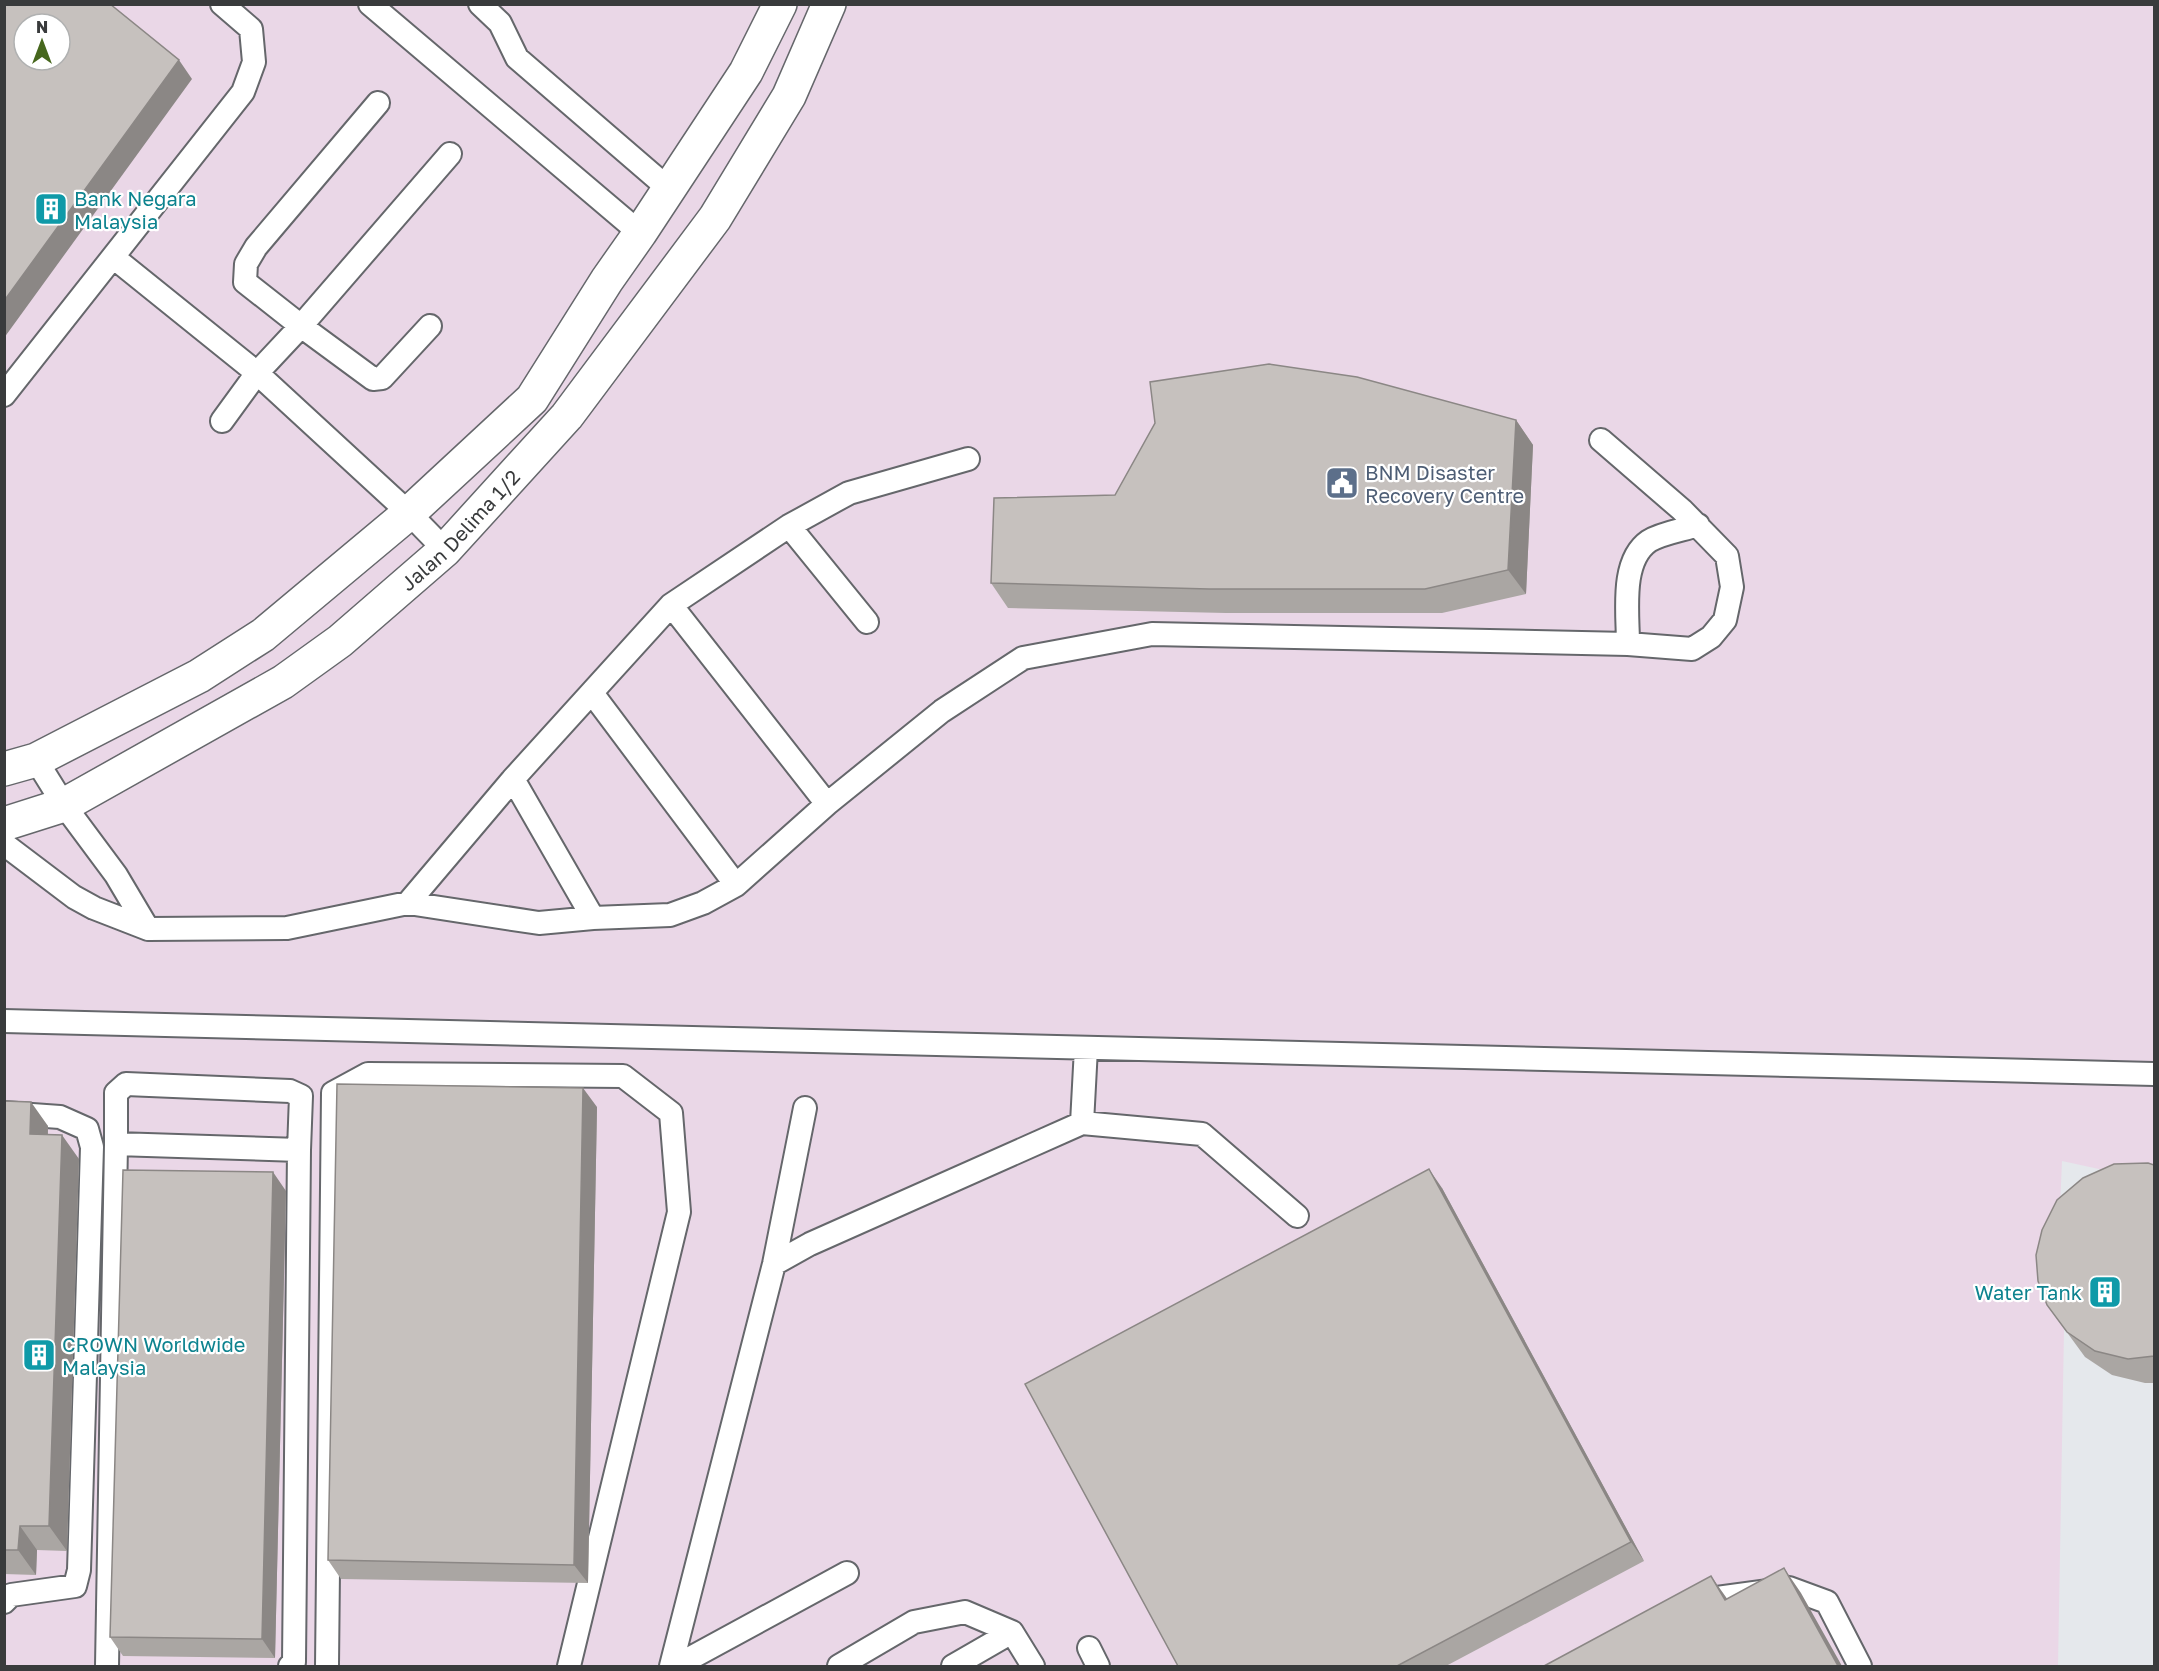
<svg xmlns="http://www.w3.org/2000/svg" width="2159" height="1671" viewBox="0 0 2159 1671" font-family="'Golos Text',sans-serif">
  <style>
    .industrial { fill: #ead7e7; fill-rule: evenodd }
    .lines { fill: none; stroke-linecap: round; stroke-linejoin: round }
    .service-casing { stroke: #65676b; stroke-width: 26 }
    .minor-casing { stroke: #65676b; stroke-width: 36 }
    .service { stroke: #fff; stroke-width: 22 }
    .minor { stroke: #fff; stroke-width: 33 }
    .wall { fill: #aaa6a3 }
    .shaded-wall { fill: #8b8785 }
    .building { fill: #c6c1be; stroke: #8b8785; stroke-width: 1.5; fill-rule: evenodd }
    .labels { text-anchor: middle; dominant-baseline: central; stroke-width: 4.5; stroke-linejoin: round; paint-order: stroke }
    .culture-label { font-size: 20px; fill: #0d838f; stroke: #fff; text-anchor: start }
    .service-label { font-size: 20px; fill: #4e5e75; stroke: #fff; text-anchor: start }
    .street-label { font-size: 20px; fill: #393b3c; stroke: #fff }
  </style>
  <rect width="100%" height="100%" fill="#e5e8ec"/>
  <path class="industrial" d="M 5,5 L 2154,5 L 2154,1181 L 2062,1161 L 2056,1305 L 2064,1330 L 2058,1666 L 5,1666 ZM 24,24 L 60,24 L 60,60 L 24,60 Z"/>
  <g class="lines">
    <defs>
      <path id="service" d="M 370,4 L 640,233
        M 480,4 L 500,23 L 517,58 L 669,189
        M 378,103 L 256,247 L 246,264 L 245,282 L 301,326 L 373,379 L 382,378 L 430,326
        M 113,257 L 257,373 L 301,326 L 450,154
        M 4,395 L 243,92 L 254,62 L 251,29 L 222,4
        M 222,421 L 257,373 L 409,513 L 445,550
        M 789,526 L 867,622
        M 671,605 L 827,804
        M 1628,644 C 1628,613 1620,561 1649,541 C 1662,533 1683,530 1698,525
        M 592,693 L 736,885
        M 36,760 L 64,805 L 116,875 L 148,929
        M 513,779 L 593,918
        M 4,844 L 74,897 L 94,908 L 148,929 L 287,928 L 408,903 L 539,923 L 593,918 L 670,915 L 703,903 L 736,885 L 827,804 L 942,711 L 1023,658 L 1152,634 L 1628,644 L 1692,649 L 1711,637 L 1725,620 L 1732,587 L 1727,556 L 1682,510 L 1601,440
        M 408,903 L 513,779 L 671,605 L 789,526 L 849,493 L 968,459
        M 4,1021 L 2154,1074
        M 4,1113 L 60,1117 L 87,1129 L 92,1147 L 79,1570 L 75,1586 L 11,1595 L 4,1602
        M 1082,1123 L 1086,1048
        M 116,1144 L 116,1093 L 126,1084 L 290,1091 L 301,1096 L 299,1150
        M 774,1264 L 810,1244 L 1082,1123 L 1202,1134 L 1297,1216
        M 1697,1609 L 1717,1598 L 1789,1588 L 1827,1602 L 1860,1666
        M 1089,1648 L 1098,1666
        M 107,1666 L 116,1144 L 299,1150 L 294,1662 L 290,1666
        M 327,1666 L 333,1093 L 368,1074 L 623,1076 L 671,1113 L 679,1212 L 569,1666
        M 671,1666 L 774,1264 L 805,1108
        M 676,1666 L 847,1573
        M 839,1666 L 914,1622 L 965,1612 L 1012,1632 L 1033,1666
        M 953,1666 L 1012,1632"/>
      <g id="minor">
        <path d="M 4,769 L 36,760 L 199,676 L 263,635 L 409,513 L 532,399 L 607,280 L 640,233 L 746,72 L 780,4"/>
        <path id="s1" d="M 4,824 L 64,805 L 283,682 L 340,641 L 445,550 L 567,416 L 715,218 L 789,96 L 829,4"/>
      </g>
    </defs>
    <use href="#service" class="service-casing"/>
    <use href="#minor" class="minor-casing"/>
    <use href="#service" class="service"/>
    <use href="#minor" class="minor"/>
  </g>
  <path class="wall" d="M 1516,420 L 1533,445 L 1526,594 L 1442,613 L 1226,613 L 1008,608 L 991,583 L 1115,495 Z
    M 4,1101 L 48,1126 L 48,1135 L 79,1159 L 67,1551 L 37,1550 L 36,1575 L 4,1574 Z
    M 597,1107 L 588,1583 L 341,1579 L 328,1560 Z
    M 2154,1165 L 2154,1383 L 2145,1383 L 2112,1375 L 2085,1357 L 2047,1305 Z
    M 1442,1188 L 1644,1561 L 1446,1666 L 1178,1666 Z
    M 286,1191 L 275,1658 L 123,1656 L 110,1637 Z"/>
  <path class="shaded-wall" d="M 179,60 L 192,79 L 4,338 L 4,301 Z
    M 1516,420 L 1533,445 L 1526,594 L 1508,570 Z
    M 583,1088 L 597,1107 L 588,1583 L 574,1565 Z
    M 31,1102 L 48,1126 L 47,1159 L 30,1134 Z
    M 62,1135 L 79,1159 L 67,1551 L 49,1526 Z
    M 1429,1169 L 1442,1188 L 1644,1561 L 1631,1542 Z
    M 273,1172 L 286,1191 L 275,1658 L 262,1639 Z
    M 20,1526 L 37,1550 L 36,1575 L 18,1550 Z
    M 1784,1568 L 1801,1593 L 1842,1666 L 1838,1666 Z
    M 1711,1576 L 1728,1600 L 1725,1600 Z"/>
  <path class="building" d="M 4,4 L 110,4 L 179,60 L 4,301 ZM 24,24 L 60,24 L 60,60 L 24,60 Z
    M 1269,364 L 1357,377 L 1516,420 L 1508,570 L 1425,589 L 1209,589 L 991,583 L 994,498 L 1115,495 L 1155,423 L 1150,382 Z
    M 337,1084 L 583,1088 L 574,1565 L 328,1560 Z
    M 4,1101 L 31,1102 L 30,1134 L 62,1135 L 49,1526 L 20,1526 L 18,1550 L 4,1550 Z
    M 2148,1163 L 2154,1165 L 2154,1356 L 2128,1359 L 2095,1351 L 2067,1332 L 2047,1305 L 2038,1281 L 2036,1255 L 2042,1230 L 2057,1200 L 2083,1178 L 2114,1164 Z
    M 1429,1169 L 1631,1542 L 1397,1666 L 1178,1666 L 1025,1384 Z
    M 123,1170 L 273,1172 L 262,1639 L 110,1637 Z
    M 1784,1568 L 1838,1666 L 1544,1666 L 1711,1576 L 1725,1600 Z"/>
  <defs>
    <symbol id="building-square" viewBox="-11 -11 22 22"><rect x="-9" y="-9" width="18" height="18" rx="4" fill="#0f9aa8" stroke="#fff"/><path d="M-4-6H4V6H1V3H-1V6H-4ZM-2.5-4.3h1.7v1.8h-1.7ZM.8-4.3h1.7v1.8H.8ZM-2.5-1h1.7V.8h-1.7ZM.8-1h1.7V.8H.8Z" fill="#fff"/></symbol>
    <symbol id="civic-square" viewBox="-11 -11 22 22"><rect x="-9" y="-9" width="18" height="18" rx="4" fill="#5c6f8a" stroke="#fff"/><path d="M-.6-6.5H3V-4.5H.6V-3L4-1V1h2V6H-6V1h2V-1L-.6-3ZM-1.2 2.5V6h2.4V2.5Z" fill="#fff"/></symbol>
  </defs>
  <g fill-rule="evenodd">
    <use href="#building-square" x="32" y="190" width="38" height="38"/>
    <use href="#civic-square" x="1323" y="464" width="38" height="38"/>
    <use href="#building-square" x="2086" y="1273" width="38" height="38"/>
    <use href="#building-square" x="20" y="1336" width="38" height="38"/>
  </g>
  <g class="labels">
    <g class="culture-label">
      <text x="74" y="198">Bank Negara<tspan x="74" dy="23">Malaysia</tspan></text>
      <text x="2082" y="1292" text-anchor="end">Water Tank</text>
      <text x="62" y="1344">CROWN Worldwide<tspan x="62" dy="23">Malaysia</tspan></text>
    </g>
    <g class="service-label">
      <text x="1365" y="472">BNM Disaster<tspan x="1365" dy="23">Recovery Centre</tspan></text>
    </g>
    <g class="street-label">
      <text stroke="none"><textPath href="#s1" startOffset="548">Jalan Delima 1/2</textPath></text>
    </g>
  </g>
  <rect width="2159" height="1671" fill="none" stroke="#393b3c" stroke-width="12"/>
  <g transform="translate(42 42)"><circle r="28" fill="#ffffff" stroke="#b0b1b1" stroke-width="1.5"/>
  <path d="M0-4.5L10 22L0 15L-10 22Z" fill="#46671d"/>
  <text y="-9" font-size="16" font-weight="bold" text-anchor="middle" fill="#393b3c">N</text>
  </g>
</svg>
